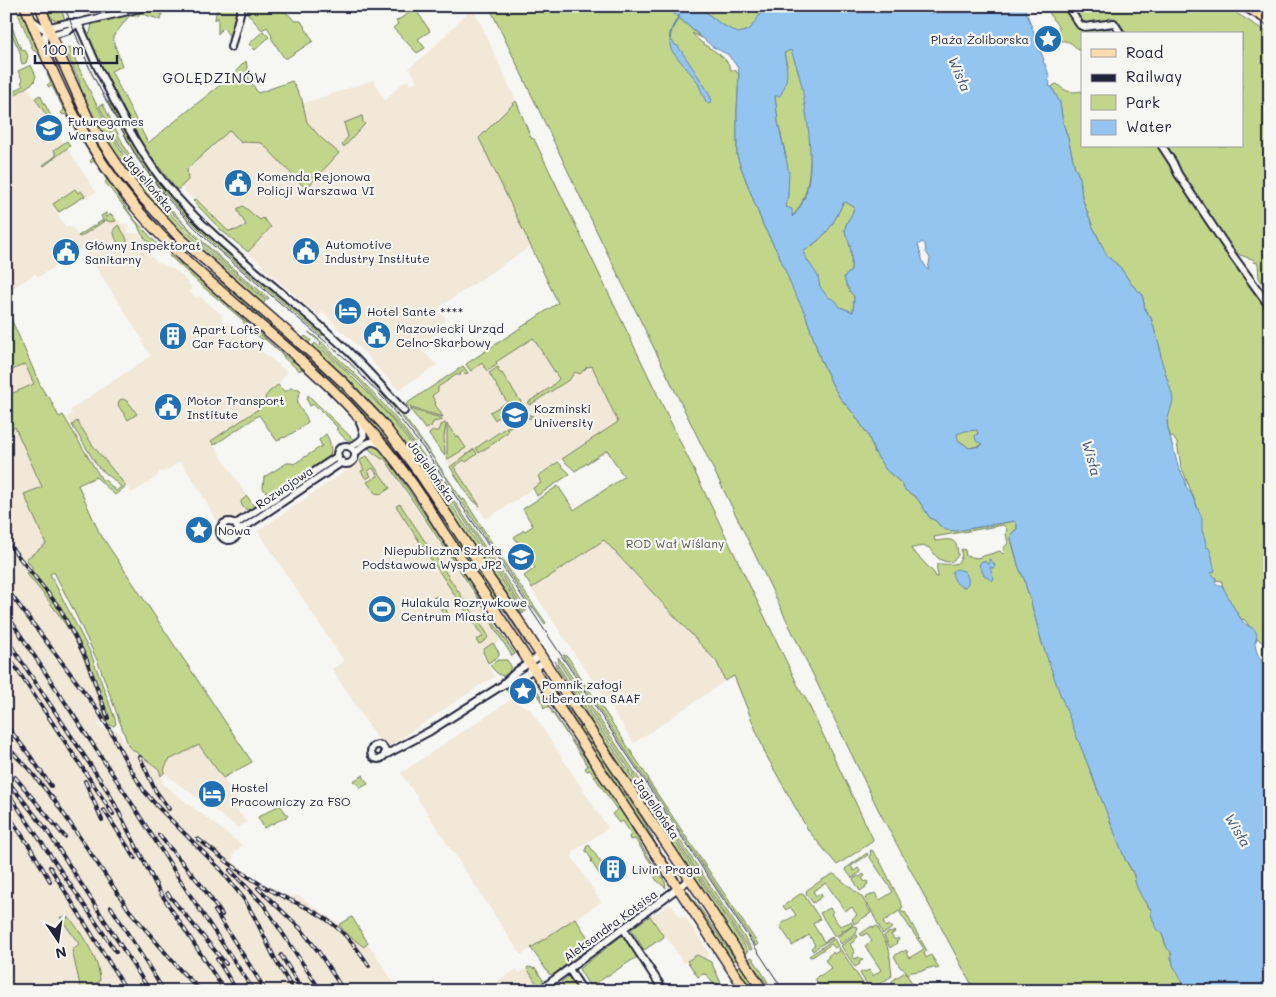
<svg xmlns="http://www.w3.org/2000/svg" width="1276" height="997" viewBox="0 0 1276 997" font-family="Mali,sans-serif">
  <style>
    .built { fill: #f1e8d7 }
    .green { fill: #c2d68b; stroke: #727c63; fill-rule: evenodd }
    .water { fill: #94c5f0; stroke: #6684a8; fill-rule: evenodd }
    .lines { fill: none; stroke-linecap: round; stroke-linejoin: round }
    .stream { stroke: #6684a8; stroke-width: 2 }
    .minor-casing { stroke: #22223b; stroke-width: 10 }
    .major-casing { stroke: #22223b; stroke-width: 12 }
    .minor { stroke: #f6f6f2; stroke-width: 6 }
    .major { stroke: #fcdcac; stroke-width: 9 }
    .tram { stroke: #22223b; stroke-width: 1 }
    .rail-casing { stroke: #22223b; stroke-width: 4 }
    .rail { stroke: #f6f6f2; stroke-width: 2; stroke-dasharray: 5.5; stroke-linecap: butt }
    .labels { text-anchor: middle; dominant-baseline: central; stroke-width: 4.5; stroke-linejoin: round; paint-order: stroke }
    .poi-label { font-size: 12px; fill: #22223b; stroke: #f6f6f2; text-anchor: start }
    .street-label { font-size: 12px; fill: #22223b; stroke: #f6f6f2 }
    .park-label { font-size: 12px; fill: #525853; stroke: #f6f6f2 }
    .water-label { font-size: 14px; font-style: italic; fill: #445371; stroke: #f6f6f2 }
    .neighbourhood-label { font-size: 14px; letter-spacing: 1px; fill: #22223b; stroke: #f6f6f2 }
  </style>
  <rect width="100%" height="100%" fill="#f6f6f2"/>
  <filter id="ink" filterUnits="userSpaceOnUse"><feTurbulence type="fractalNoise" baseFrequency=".02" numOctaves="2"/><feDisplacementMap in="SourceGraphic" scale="10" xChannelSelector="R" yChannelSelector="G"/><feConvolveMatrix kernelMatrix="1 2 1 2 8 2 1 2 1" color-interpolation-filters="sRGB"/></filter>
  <g filter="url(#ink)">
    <path class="built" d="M 84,6 L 125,6 L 85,16 Z
      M 473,7 L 516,101 L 479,138 L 531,246 L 442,305 L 438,311 L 447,319 L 420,349 L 437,365 L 399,390 L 353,341 L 338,328 L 327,315 L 322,312 L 319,316 L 262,267 L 263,265 L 221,230 L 181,187 L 188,180 L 187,169 L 230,130 L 243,142 L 262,143 L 306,188 L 338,153 L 320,137 L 307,122 L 302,104 L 373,80 L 385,101 L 398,87 L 407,80 L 410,85 L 417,81 L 409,68 L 432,49 Z
      M 27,87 L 96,192 L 86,198 L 84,196 L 57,214 L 65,226 L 73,228 L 78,236 L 113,213 L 121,224 L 128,224 L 128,233 L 139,234 L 144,239 L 144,249 L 149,255 L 158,263 L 175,270 L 183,277 L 191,287 L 190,292 L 196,298 L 199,296 L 221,314 L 222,321 L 229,324 L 287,372 L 278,385 L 285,392 L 211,441 L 255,508 L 239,517 L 231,518 L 217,522 L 196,484 L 180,461 L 164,472 L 159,471 L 158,476 L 132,493 L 94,447 L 77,422 L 72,425 L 67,417 L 72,414 L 70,410 L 151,356 L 142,342 L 143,340 L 84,248 L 38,277 L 36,273 L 6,293 L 6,101 Z
      M 562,301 L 618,422 L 537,475 L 542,483 L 486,519 L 450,467 L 444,455 L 406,404 Z
      M 6,320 L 34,384 L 6,396 Z
      M 15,426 L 42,487 L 24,494 L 46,544 L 26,559 L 33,568 L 27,573 L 54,607 L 65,624 L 83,658 L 106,720 L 97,725 L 102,729 L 116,730 L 121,736 L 123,742 L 159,769 L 164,785 L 242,845 L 234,853 L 232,861 L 257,880 L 291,898 L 298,895 L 338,924 L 343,930 L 365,947 L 368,943 L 399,991 L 6,991 L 6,428 L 8,430 Z
      M 377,450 L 503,639 L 482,655 L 495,677 L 485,682 L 388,747 L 379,741 L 332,669 L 344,661 L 259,533 L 256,532 Z
      M 604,539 L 717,662 L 725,681 L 634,743 L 610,706 L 611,705 L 607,699 L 604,698 L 589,675 L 589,674 L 583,666 L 531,588 Z
      M 511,700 L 530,709 L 608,828 L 574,851 L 572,857 L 601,902 L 521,955 L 401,773 Z
      M 199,745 L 239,801 L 234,807 L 247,822 L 238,828 L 164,773 L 165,767 L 169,760 Z
      M 670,905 L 674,908 L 680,917 L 685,917 L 709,953 L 705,959 L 697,955 L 684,963 L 666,936 L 664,937 L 650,916 Z
      M 529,967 L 545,991 L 492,991 L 495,988 L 498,981 L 517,969 L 519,973 Z"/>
    <path class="green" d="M 15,6 L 20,6 L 40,54 L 33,50 Z
      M 46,6 L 60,6 L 65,20 C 51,23 51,17 46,6 Z
      M 217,6 L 238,6 L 230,37 L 223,27 L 218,34 L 218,17 L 215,20 Z
      M 253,6 C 267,6 286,7 294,21 L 301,21 L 313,41 L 287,58 L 284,58 L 272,39 L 271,33 L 267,27 L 262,30 L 246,12 Z
      M 489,6 L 665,6 L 702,38 L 692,33 C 702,48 726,52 731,70 L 735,70 L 739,75 L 737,110 L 737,155 L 739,162 L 763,225 L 779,255 L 805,313 L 820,358 L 833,386 L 840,398 L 855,415 L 868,435 L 875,453 L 886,470 L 901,483 L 905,490 L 917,498 L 930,518 L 936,521 L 941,527 L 956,531 L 1015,521 L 1017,524 L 1017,529 L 1012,533 L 1011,539 L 1019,568 L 1025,581 L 1026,587 L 1029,595 L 1042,643 L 1097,789 L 1109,816 L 1125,859 L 1133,873 L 1135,881 L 1140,893 L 1148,907 L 1151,909 L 1154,921 L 1161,932 L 1167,948 L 1171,952 L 1171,958 L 1188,991 L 975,991 L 878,809 L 730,503 L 600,238 ZM 1003,525 L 1007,529 L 1006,534 L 1008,543 L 1003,549 L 1005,552 L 1003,554 L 1000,551 L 977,558 L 966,556 L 965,550 L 962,549 L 961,550 C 964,568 949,564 938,564 C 935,568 938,572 938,577 L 936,577 L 934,573 L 915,553 L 913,552 L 911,548 C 916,548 922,545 927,547 C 933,549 934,555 938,558 C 946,564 954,563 958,555 C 957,537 951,539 935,541 L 934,537 Z
      M 698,6 L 763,6 L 762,15 L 748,39 L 720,24 Z
      M 1046,6 L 1065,6 L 1078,27 L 1113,26 L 1109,28 L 1111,34 L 1101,34 L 1100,32 L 1097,34 L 1082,34 L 1082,37 L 1081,38 L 1082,41 L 1082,48 L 1081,50 L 1078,50 C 1068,37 1065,44 1054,38 L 1052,33 L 1060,29 L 1052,18 Z
      M 1069,6 L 1225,6 L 1270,34 L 1270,294 L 1259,278 L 1258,263 L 1253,262 L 1255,260 L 1240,255 L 1232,249 L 1182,176 L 1178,163 L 1167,146 L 1242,146 L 1242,34 L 1124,34 L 1113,18 L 1109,18 L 1108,22 L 1083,24 Z
      M 159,8 L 162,15 L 161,20 L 140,13 L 138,17 L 133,16 L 129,16 L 113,37 L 113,40 L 122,66 L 111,71 L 148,143 L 230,77 L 246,61 L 249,79 L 258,93 L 292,81 L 302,100 L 307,122 L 320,137 L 339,153 L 306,189 L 262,143 L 243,142 L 241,143 L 230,130 L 187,169 L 188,180 L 179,189 L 176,189 L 143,146 L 105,73 L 88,35 L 90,33 L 92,24 Z
      M 416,10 L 430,31 L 418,39 L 425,48 L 417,53 L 393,28 L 398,24 L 396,21 L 411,12 Z
      M 6,11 L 11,13 L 12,16 L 9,20 L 21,49 L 25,50 L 28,56 L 26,63 L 22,64 C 20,60 21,57 20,52 C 14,38 6,26 6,11 Z
      M 263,31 L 269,37 L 255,50 L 249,44 Z
      M 70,47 C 80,72 92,96 104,119 C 111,132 117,145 124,156 C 162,213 213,257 265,300 L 265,302 L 263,304 C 249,296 237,283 225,272 C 172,227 126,177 93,115 C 87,105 83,94 79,84 L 80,83 L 65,49 Z
      M 791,49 C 797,59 804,69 808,80 C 811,88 809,101 809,110 C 810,140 816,196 791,217 L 786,207 L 788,194 L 786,156 L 778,122 L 775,96 L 787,65 L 784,53 Z
      M 31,65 L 36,76 L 34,82 L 6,101 L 6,96 L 23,86 L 21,82 L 23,81 L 18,71 Z
      M 48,73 L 66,111 L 93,158 L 134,219 L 157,244 L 157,247 C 148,244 140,234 138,225 L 105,182 L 107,180 L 94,161 L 91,163 L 90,161 L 93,158 L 80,138 L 77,140 L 74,135 L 77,133 L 66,114 L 63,115 L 61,113 L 64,110 L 52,86 L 49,87 L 47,85 L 51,83 L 47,74 Z
      M 1057,84 C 1065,92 1071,93 1082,91 L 1082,146 L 1159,146 L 1169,162 L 1172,171 L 1270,316 L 1270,669 L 1266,667 L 1262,663 L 1263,643 L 1257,638 L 1255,643 L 1249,632 L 1250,628 L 1245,620 L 1241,619 C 1236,611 1221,589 1222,581 L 1215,580 L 1216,578 L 1212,575 L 1205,557 L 1198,529 L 1197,506 L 1181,466 L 1177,443 L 1173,437 L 1171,437 L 1168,429 L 1160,348 L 1151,318 L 1145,309 L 1142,294 L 1132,285 L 1120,267 L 1107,256 L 1093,227 L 1082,198 L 1080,178 L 1075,168 L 1068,138 L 1063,123 L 1060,103 L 1052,87 L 1054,85 Z
      M 40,95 L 51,116 L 48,118 L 35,98 Z
      M 111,100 C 122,121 132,144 146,163 C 193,230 261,281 324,333 L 322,336 L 217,247 L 180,210 L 160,188 L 143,165 L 129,143 L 108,102 Z
      M 516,101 L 531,138 L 534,139 L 802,694 L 804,695 L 873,839 L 872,842 L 837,865 L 808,830 L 766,755 L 734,676 L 725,681 L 717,662 L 604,540 L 532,588 L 524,576 L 535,568 L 514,537 L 524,530 L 525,531 L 533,526 L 523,509 L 558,486 L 574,510 L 624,477 L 607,450 L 575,471 L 562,459 L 618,422 L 592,366 L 587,367 L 580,374 L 575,372 L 570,379 L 530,405 L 527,403 L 551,387 L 559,379 L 558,377 L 533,338 L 496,362 L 497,365 L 487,371 L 482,363 L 471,371 L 466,364 L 558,303 L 479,138 Z
      M 103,104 C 114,126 124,148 138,168 C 173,218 221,260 269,298 L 267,300 C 216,257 166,214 129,159 C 117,143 109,124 99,106 Z
      M 362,116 L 363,122 L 365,124 L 344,147 L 342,144 L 348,137 L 344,123 Z
      M 67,141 L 70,146 L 44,166 L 43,165 L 53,158 L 56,155 L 54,150 Z
      M 75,189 L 78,193 L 81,191 L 85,196 L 59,212 L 53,204 Z
      M 196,199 L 228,231 L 237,230 L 246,225 L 237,209 L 243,206 L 260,220 L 263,218 L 271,227 L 248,252 L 221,230 L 193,201 Z
      M 846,202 L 854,207 C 853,216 845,222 845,230 C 845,235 849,240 850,246 C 852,254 851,262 851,271 L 844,277 C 845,283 850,293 854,296 L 853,312 L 840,307 L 822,306 L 804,251 C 825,238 833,225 843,203 Z
      M 106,213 L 108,214 L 105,216 L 106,218 L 111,214 L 116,221 L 110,222 L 106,220 L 80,237 L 78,236 L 103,220 L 101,216 Z
      M 118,225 C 125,235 130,240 126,253 C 121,245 113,240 114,229 Z
      M 178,245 L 198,265 L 222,283 L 319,365 L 336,381 L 374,422 L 389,439 L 419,481 L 528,645 L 527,646 L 506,613 L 490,594 L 405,466 L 369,420 L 352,401 L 322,373 L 213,281 L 176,246 Z
      M 169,256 L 172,256 L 283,354 L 292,361 L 293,361 L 302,368 L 300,371 L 284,358 L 283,355 L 265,339 L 262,339 L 244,324 L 244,321 L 201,285 L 172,258 Z
      M 6,307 L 41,387 L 46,395 L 49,397 L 59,417 L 63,415 L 102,480 L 105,480 L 116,491 L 121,487 L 113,479 L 98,467 L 72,425 L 77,421 L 94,447 L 126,486 L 115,495 L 96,477 L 78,485 L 99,532 L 252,762 L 223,778 L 199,745 L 169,760 L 165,767 L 164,773 L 161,776 L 159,769 L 129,747 L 98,662 L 74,611 L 54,572 L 50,574 L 91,654 L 115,719 L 116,724 L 114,726 L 110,725 L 108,724 C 99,703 93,680 84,659 C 70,627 49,600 26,573 L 33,568 L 26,559 L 46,544 L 24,494 L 42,487 L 15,427 L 8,431 L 6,428 L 6,396 L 34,384 L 25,364 L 6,373 Z
      M 308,332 C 318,337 328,349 337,357 C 370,387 399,420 424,456 L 527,610 L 525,612 L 424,459 L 403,431 L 360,382 L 320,345 L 321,343 Z
      M 305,336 L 311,340 L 309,343 L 312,346 L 315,343 L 345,370 L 366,391 L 388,415 L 408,440 L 524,613 L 522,614 L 518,607 L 518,605 L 517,605 L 515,602 L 514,603 L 492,575 L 418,463 L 391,426 L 361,393 L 303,338 Z
      M 463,366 L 468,373 L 465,374 L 463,371 L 460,373 L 461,375 L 456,375 L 438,387 L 438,391 L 432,396 L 436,403 L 435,404 L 443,417 L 408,407 L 406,404 Z
      M 498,367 L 499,369 L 498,370 L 500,373 L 502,373 L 523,405 L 522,408 L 507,402 L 489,373 Z
      M 375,382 C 377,390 388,398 394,405 C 419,435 440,467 462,500 L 464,499 L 508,568 L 546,623 L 545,624 L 533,607 L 532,608 L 431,455 L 401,416 L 373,384 Z
      M 278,385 L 285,392 L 291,388 L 299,389 L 301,391 C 291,407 305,409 308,422 L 296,431 L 284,438 L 283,437 L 277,441 L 259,415 L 214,445 L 211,441 L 266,404 L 265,397 L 270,391 Z
      M 308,395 L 354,440 C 346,443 342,435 336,429 L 338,428 L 314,404 L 310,406 L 307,400 Z
      M 121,399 C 129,399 132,408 137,414 L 128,420 L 118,405 L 119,401 Z
      M 506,403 L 521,408 L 515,412 L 512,417 L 510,414 L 507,416 L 508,419 L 503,422 L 500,416 L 495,420 L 490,412 Z
      M 410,409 L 441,418 L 443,420 L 433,422 L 431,427 L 425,429 Z
      M 526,414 L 533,416 L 529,419 L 527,416 L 507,429 L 508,432 L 499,438 L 500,439 L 479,453 L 476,448 Z
      M 949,419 L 984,430 L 986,444 L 969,448 L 960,441 L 953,440 Z
      M 445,423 L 446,425 L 444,437 L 445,454 L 444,455 L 429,435 L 430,433 L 433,431 L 439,431 L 441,425 Z
      M 447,424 L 456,437 L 458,436 L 466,448 L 448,459 L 447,457 Z
      M 326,434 C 330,440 333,451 329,458 L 274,495 C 269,495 265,492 263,488 L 264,477 L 287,463 L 291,463 L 294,464 L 322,446 L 319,440 Z
      M 372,444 L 378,446 L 395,470 L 472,585 L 489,616 L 515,654 L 512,656 L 495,629 L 482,604 L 384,458 L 382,459 L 371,451 L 367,446 Z
      M 474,449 L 477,454 L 466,462 L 464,460 L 454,467 L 480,506 L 470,498 L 450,467 Z
      M 367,456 L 390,488 L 381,494 L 375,493 L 367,482 L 378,476 L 373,468 L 368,471 L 371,476 L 366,479 L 361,471 L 364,470 L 360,461 L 364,457 Z
      M 558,462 L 570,474 L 537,496 L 533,488 L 541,483 L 538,476 Z
      M 331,464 L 332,466 L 243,525 L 241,524 Z
      M 247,496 L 255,508 L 249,510 C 244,509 241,506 241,501 Z
      M 400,504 L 462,597 L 458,600 L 396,506 Z
      M 437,596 L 448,613 L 449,617 L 448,620 L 433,598 Z
      M 463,598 L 488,635 L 487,639 L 480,644 L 478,643 L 476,640 L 483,637 L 459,601 Z
      M 493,643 L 499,653 L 499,656 L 488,663 L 483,652 L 484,649 Z
      M 563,655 L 567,656 L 570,660 L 581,680 L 597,700 L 649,779 L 648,780 L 758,944 L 756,946 Z
      M 558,657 L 559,658 L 752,949 L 750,950 L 741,938 L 559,663 Z
      M 498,660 L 507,660 L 511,666 C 507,683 497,675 490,665 Z
      M 555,661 L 748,951 L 744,954 L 602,741 L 589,717 L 556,666 Z
      M 542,672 L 567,708 L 583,729 L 642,818 L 656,844 L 679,878 L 679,879 Z
      M 517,684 L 525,685 L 526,687 L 522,690 L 523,693 L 529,691 L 531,694 L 525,697 L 515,690 L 508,693 L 506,689 Z
      M 536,688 L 543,700 L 545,700 L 572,741 L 591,765 L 628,821 L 642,847 L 665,882 L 666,888 L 656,880 L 655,876 L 658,874 L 635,839 L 630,840 L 629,837 L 631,834 L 623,821 L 619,823 L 612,814 L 617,810 L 590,770 L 587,771 L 585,768 L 588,766 L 548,706 L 544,709 L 542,701 L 534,689 Z
      M 364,775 L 363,776 L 368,784 L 360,788 L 358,784 L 353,781 Z
      M 280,805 L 288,816 L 264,828 L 258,817 Z
      M 589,845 L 610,876 L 603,880 L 591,861 L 592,860 L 585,849 L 587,848 L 586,847 Z
      M 872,850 L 880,861 L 903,907 L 900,909 L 903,913 L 905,912 L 927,951 L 924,953 L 926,958 L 931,955 L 939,968 L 935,969 L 934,967 L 925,969 L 925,970 L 912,972 L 908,974 L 905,970 L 900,967 L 894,956 L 902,951 L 903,952 L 906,950 L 908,952 L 906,953 L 909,958 L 924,949 L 899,911 L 883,922 L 886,927 L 889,925 L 892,928 L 883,934 L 865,898 L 875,893 L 880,900 L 893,892 L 869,856 L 871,854 L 870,851 Z
      M 867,853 L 868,855 L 851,866 L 854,871 L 858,868 L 861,872 L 852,878 L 845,869 Z
      M 833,874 L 834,874 L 862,897 L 871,913 L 854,924 L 852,919 L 857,915 L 852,907 L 845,911 L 826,883 L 813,891 L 816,896 L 821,894 L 822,896 L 819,898 L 819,899 L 813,903 L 806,893 L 807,890 L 822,880 Z
      M 863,874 L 865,876 L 862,878 L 865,882 L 867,881 L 868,884 L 865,886 L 866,887 L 860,891 L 853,879 L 858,876 L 860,877 Z
      M 687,890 L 736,960 L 733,961 L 688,894 Z
      M 800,894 L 802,894 L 804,895 L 820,919 L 813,924 L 824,942 L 832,937 L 833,938 L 819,946 L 813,951 L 811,948 L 815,945 L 809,935 L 792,946 L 792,944 L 780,926 C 782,922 790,919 796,915 L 790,907 L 786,910 L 783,906 Z
      M 830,908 L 833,912 L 831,914 L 840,926 L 851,922 L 853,925 L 844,931 L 843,930 L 842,931 L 842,932 L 835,937 L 820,913 Z
      M 650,916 L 664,937 L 644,950 L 631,929 Z
      M 60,917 L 66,917 L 71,919 C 83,937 99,958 100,981 L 84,991 L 80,985 L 72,950 L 79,944 Z
      M 352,917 L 368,943 L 364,947 L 347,934 L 339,925 Z
      M 575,918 L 590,941 L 590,945 L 553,975 L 549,974 L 531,948 Z
      M 853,926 L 858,927 L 856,934 L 841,944 L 837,937 Z
      M 872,926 L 873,928 L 877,926 L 880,932 L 880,933 L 881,934 L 887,945 L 887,947 L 889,949 L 890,955 L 889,957 L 890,957 L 892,976 L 872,989 L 869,988 L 860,973 L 864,971 L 865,972 L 869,970 L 873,976 L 881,970 L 865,946 L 872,941 L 867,933 L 862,936 L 860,934 Z
      M 894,931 L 895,932 L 891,935 L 895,940 L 898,938 L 899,940 L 896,942 L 897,943 L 890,948 L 884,936 L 889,932 L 891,933 Z
      M 623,935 L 637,957 L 590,987 L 579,969 Z
      M 857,935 L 858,937 L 855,939 L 856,940 L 850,944 L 855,953 L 852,955 L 855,959 L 859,957 L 860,959 L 861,958 L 863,960 L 859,962 L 860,964 L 855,967 L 841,946 Z
      M 834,939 L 838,946 L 835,948 L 831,944 L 814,956 L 811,957 L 809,956 Z
      M 839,947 L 866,988 L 867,991 L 846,991 L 844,988 L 839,991 L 823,991 L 815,979 L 819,975 L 820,976 L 831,968 L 825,960 L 829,957 L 828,956 L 833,952 L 834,954 L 839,951 L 838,949 Z
      M 697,955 L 711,962 L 722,985 L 720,987 L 717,983 L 714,985 L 707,975 L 703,974 L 698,977 L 687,961 Z
      M 752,957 L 768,982 L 766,983 L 748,959 Z
      M 740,965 L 757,991 L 753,991 L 737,967 Z
      M 529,967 L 536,969 L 544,982 L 538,986 L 527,968 Z
      M 905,972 L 914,986 L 917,985 L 920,991 L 896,991 L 892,988 L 892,981 Z
      M 570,975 L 577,986 L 572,991 L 567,991 L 561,982 Z"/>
    <path class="water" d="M 665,6 L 698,6 L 721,24 L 738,33 L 746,31 L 750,29 L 763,10 L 763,6 L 1024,6 L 1044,60 L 1043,61 L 1044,64 L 1045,64 L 1050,78 L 1048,79 L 1050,83 L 1049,86 L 1052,87 L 1060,103 L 1063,123 L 1068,138 L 1075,168 L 1080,178 L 1082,198 L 1093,227 L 1107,256 L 1120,267 L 1132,285 L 1142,294 L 1145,309 L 1151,318 L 1160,348 L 1161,359 L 1172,394 L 1173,401 L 1167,422 L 1168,429 L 1178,466 L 1186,482 L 1186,486 L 1192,495 L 1202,518 L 1202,530 L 1205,539 L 1206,547 L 1209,548 C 1213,554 1212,564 1215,571 L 1211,573 L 1216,578 L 1215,583 L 1217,585 L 1222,585 C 1229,598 1235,612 1244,623 C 1248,627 1254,627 1256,632 C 1258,637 1255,640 1255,644 C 1256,655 1263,664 1270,672 L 1270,991 L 1184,991 L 1182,981 L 1173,965 L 1171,952 L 1167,948 L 1162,934 L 1156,929 L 1151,914 L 1151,909 C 1145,904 1136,888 1135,881 C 1134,876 1136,877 1133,873 C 1131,868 1128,864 1125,859 L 1060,694 L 1042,643 L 1029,595 L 1026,587 L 1025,581 L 1019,568 L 1011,538 L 1012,533 L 1017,529 L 1017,524 L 1014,521 L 956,531 L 946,530 L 941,527 L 936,521 L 930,518 L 917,498 L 905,490 L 901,483 L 886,470 L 875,453 L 868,435 L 855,415 L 840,398 L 833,386 L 820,358 L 805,313 L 793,290 L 779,255 L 763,225 L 739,162 L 737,155 L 737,110 L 739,75 L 738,68 L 733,61 L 727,54 L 713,47 ZM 791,50 C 794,60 798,69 800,79 C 803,88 803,97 805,106 C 810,137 818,194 792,217 L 792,209 L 786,207 L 788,194 L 789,172 L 778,122 L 775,96 L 780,96 C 789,81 788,69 784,53 ZM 846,202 L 854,207 C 853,216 845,222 845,230 C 845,235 849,240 850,246 C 852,254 851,262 851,271 L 844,277 C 845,283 850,293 854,296 L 853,312 L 840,307 L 836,301 L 828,297 L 820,287 L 818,276 L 804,255 L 804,251 C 826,236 832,227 843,203 ZM 922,242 L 925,244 L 926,252 L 930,258 L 928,270 L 923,262 L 918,245 ZM 977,430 L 978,434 L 975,435 L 976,441 L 982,444 L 981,446 L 969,448 L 958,440 L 957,434 L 965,431 Z
      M 670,38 L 675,45 L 678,46 L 706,88 L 712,100 L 709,104 L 706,102 L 697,81 L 671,50 L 670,44 Z
      M 989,559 L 990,559 L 995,565 L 994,568 L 990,567 L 992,574 L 994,579 L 992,581 L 984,575 L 979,565 L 982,561 L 985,561 L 987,564 L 989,564 Z
      M 956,569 L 964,571 C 968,576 971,582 965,587 C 957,587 953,579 952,572 Z"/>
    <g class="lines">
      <path class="stream" d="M 670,38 C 670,28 675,25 679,16"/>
      <defs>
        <path id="minor" d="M 1067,6 L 1080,25 L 1085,27 L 1114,23 L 1121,34
          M 32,20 L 52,35 L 69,30 L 78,23
          M 78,23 C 86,39 92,56 100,72 C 118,109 137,148 162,180 C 196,222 237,256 278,290 C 303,311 329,332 352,355 C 370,373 387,392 404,411
          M 231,47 L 242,6
          M 43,48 L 45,35 L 50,27 L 67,23 L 78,23 L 149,6
          M 1162,146 L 1173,163 L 1178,174 L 1228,249 L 1270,307
          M337 455a9 9 0 1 1 18 0a9 9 0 1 1-18 0Z
          M 351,447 C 364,438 367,439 360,423
          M 355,453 C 364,446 370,437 381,445
          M220 531a9 9 0 1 1 18 0a9 9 0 1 1-18 0Z
          M 236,524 L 338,456
          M 239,531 L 342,462
          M 504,683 L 517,671 L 541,655
          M371 752a7 7 0 1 1 14 0a7 7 0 1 1-14 0Z
          M 385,755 L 430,731 L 501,686 L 521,677 L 545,662
          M 623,928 L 664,991
          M 569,969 L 583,991
          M 543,988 L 690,879"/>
        <path id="major" d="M 25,6 C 55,80 84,146 136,208 C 185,266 246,311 303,362 C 341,396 379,437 409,479 C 422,496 432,515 444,533 L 746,991
          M 40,6 L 59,54 L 89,120 L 101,140 L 123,173 L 141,196 L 180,238 L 315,356 L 345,384 L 383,424 L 420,474 L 489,578 L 511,609 L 552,673 L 704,900 L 763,991
          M 1245,6 L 1270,21
          M 1265,6 L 1270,9"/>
      </defs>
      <use href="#minor" class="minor-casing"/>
      <use href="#major" class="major-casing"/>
      <use href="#minor" class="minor"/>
      <use href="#major" class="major"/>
      <path class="tram" d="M 64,6 L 92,74 L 137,158 L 165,196 L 200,233 L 218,250 L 346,359 L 385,400 L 427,453 L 784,991"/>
      <defs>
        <path id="rail" d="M 6,541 L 59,607 L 86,658 L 108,718
          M 12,596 L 97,709 L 111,732 L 128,765 L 144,791 L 157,806 L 220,869 L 244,899 L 255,918 L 277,963 L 294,991
          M 6,613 L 127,796 L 184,886 L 254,991
          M 6,638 L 109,793 L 158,889 L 225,991
          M 6,653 L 113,814
          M 6,725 L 28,753 L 51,786
          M 6,746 L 27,767 L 55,801 L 129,910 L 181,971 L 201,991
          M 140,757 L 155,790 L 169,809
          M 15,777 L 65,837
          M 6,779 L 46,829 L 150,991
          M 85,781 L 102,820
          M 6,790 L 116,952
          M 104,810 L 135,858
          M 6,812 L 30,847 L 50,881
          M 159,835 L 202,886 L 222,915
          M 198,839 C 222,858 247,878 274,892 C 285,898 297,903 309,909 C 334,921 354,942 369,966
          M 50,867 L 127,991
          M 230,870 L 263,904 L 321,991
          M 258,888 L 301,929 L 318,951 L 340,985
          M 167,893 L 226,964
          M 111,907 L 164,991
          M 215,911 L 266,991
          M 281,955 L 303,991
          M 217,959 L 237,991"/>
      </defs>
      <use href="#rail" class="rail-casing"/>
      <use href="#rail" class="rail"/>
    </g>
  </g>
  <defs>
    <symbol id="sight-disc" viewBox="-11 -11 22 22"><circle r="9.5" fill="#1f6fb2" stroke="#f6f6f2"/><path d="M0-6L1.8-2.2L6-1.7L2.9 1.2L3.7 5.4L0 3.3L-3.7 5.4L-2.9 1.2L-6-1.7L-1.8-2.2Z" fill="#fff"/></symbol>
    <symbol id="university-disc" viewBox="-11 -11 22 22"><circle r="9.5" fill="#1f6fb2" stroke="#f6f6f2"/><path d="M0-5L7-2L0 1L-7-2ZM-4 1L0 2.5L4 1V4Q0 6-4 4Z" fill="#fff"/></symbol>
    <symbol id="civic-disc" viewBox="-11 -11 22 22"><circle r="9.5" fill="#1f6fb2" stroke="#f6f6f2"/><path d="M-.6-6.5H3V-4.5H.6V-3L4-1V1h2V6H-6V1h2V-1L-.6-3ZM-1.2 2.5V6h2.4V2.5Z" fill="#fff"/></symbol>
    <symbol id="hotel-disc" viewBox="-11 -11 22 22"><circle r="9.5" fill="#1f6fb2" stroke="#f6f6f2"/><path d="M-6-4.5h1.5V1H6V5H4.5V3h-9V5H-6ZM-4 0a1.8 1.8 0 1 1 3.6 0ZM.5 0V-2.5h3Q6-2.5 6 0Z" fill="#fff"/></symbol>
    <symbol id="building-disc" viewBox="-11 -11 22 22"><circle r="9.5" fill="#1f6fb2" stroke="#f6f6f2"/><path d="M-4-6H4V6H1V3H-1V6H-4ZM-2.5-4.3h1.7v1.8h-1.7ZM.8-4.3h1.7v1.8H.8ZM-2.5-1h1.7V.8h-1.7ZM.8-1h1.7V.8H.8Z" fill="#fff"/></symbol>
    <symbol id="school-disc" viewBox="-11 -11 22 22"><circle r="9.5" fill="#1f6fb2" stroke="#f6f6f2"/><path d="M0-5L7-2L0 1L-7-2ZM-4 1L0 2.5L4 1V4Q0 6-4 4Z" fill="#fff"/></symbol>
    <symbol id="stadium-disc" viewBox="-11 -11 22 22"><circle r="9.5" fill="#1f6fb2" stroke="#f6f6f2"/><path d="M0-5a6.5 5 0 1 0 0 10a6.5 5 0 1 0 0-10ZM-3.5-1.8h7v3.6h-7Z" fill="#fff"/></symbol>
  </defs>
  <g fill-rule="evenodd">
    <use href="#sight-disc" x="1032" y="23" width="32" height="32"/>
    <use href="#university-disc" x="33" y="112" width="32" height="32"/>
    <use href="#civic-disc" x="222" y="167" width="32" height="32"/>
    <use href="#civic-disc" x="290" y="235" width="32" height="32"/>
    <use href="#civic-disc" x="50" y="236" width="32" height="32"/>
    <use href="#hotel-disc" x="332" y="295" width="32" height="32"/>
    <use href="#civic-disc" x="361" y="319" width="32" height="32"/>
    <use href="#building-disc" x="157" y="320" width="32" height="32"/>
    <use href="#civic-disc" x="152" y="391" width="32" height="32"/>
    <use href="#university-disc" x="499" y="399" width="32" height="32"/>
    <use href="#sight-disc" x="183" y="514" width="32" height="32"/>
    <use href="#school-disc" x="505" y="541" width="32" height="32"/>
    <use href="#stadium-disc" x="366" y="593" width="32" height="32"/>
    <use href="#sight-disc" x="507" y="675" width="32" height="32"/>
    <use href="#hotel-disc" x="196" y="778" width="32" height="32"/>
    <use href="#building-disc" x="597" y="853" width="32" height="32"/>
  </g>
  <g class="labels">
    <g class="poi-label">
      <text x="1029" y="39" text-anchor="end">Plaża Żoliborska</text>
      <text x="68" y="121">Futuregames<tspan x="68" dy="14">Warsaw</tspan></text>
      <text x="257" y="176">Komenda Rejonowa<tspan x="257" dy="14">Policji Warszawa VI</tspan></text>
      <text x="325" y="244">Automotive<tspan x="325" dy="14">Industry Institute</tspan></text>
      <text x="85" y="245">Główny Inspektorat<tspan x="85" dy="14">Sanitarny</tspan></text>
      <text x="367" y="311">Hotel Sante ****</text>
      <text x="396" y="328">Mazowiecki Urząd<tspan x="396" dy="14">Celno-Skarbowy</tspan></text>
      <text x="192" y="329">Apart Lofts<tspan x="192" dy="14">Car Factory</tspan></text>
      <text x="187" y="400">Motor Transport<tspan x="187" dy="14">Institute</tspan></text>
      <text x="534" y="408">Kozminski<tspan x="534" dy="14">University</tspan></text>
      <text x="218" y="530">Nowa</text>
      <text x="502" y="550" text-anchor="end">Niepubliczna Szkoła<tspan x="502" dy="14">Podstawowa Wyspa JP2</tspan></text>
      <text x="401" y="602">Hulakula Rozrywkowe<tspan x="401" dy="14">Centrum Miasta</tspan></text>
      <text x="542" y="684">Pomnik załogi<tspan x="542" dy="14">Liberatora SAAF</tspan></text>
      <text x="231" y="787">Hostel<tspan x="231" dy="14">Pracowniczy za FSO</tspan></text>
      <text x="632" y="869">Livin' Praga</text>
    </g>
    <g class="street-label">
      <text transform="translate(149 183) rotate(50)">Jagiellońska</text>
      <text transform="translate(432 471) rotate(55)">Jagiellońska</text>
      <text transform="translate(284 487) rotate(-34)">Rozwojowa</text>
      <text transform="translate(657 808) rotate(56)">Jagiellońska</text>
      <text transform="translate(610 925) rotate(-36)">Aleksandra Kotsisa</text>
    </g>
    <g class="park-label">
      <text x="675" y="543">ROD Wał Wiślany</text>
    </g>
    <g class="water-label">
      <text transform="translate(960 74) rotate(67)">Wisła</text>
      <text transform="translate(1092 458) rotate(74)">Wisła</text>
      <text transform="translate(1238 830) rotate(59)">Wisła</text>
    </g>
    <g class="neighbourhood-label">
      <text x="215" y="77">GOLĘDZINÓW</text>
    </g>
  </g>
  <rect width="1276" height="997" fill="none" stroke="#f6f6f2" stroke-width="25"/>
  <rect x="12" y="12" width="1251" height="972" fill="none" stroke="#22223b" stroke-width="2" filter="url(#ink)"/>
  <rect x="1081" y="32" width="162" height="115" fill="#f6f6f2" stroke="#a1a1a9"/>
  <rect x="1091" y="49" width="25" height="8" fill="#fcdcac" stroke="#a1a1a9"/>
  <text x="1126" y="58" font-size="15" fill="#22223b">Road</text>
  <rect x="1091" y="74" width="25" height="8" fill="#22223b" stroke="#a1a1a9"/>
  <text x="1126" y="82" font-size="15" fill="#22223b">Railway</text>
  <rect x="1091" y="95" width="25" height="15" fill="#c2d68b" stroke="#a1a1a9"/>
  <text x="1126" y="108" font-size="15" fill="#22223b">Park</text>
  <rect x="1091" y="120" width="25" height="15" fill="#94c5f0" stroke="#a1a1a9"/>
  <text x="1126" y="132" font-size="15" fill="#22223b">Water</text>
  <g transform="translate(58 940) rotate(167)" stroke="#f6f6f2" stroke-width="4" paint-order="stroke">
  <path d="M0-4L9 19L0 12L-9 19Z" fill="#22223b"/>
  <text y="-8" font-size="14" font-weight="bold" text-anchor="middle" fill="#22223b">N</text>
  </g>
  <path d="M35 55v8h82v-8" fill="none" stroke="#22223b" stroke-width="2.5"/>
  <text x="42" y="55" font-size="15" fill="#22223b" stroke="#f6f6f2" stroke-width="4" paint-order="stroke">100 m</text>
</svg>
